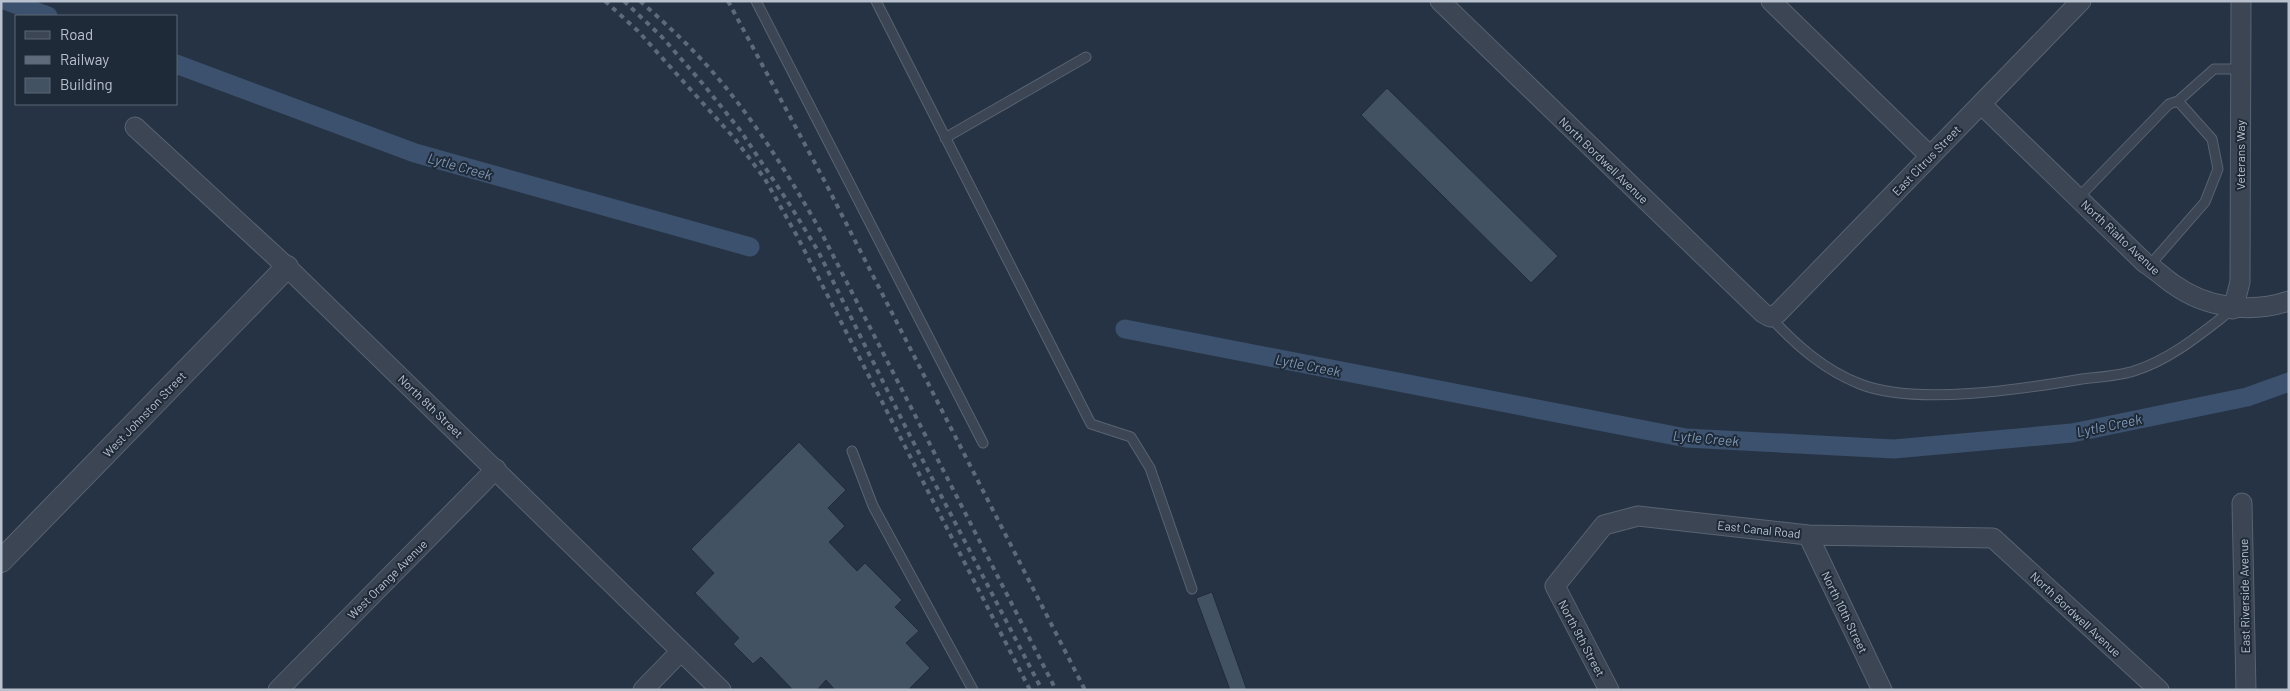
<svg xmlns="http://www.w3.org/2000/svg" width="2290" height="691" viewBox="0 0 2290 691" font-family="Barlow,sans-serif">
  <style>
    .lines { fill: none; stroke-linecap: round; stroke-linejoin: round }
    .canal { stroke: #3c516d; stroke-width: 19 }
    .building { fill: #425263; stroke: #212c3b }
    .service-casing { stroke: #596371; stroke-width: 11 }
    .minor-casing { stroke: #596371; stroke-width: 21 }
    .tertiary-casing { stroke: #596371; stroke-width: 24 }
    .service { stroke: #3b4553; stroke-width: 9 }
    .minor { stroke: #3b4553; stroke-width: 19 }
    .tertiary { stroke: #3b4553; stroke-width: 22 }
    .rail { stroke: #5d6a7a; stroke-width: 4; stroke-dasharray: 5 5; stroke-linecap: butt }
    .labels { text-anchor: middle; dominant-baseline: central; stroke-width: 4; stroke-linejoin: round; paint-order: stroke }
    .street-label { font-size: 12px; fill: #b8c1cd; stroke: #1f2a39 }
    .water-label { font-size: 14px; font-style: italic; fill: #7f97b4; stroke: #1f2a39 }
  </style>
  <rect width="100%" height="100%" fill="#263344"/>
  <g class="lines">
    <path class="canal" d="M 7,1 L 48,16
      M 176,64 L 415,153 L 750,247
      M 1125,329 L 1686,438 L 1894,449 L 2072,433 L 2247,397 L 2289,382"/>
  </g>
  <path class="building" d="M 1387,88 L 1558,256 L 1531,283 L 1361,115 Z
    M 799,442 L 846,490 L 828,508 L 845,526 L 829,542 L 857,571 L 865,563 L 902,600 L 895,607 L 919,631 L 906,643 L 930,668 L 908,690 L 835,690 L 826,680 L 817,690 L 793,690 L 761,657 L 753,664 L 733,644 L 739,638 L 695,593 L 714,573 L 691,549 Z
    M 1212,592 L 1247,690 L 1230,690 L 1196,598 Z"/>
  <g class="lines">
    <defs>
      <path id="service" d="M 756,1 L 983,443
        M 876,1 L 1091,424 L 1131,437 L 1150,468 L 1192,589
        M 945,138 L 1086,57
        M 2078,198 L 2169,104 L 2178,101
        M 2150,265 L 2205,202 L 2218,169 L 2212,139 L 2178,101 L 2214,69 L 2241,69
        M 1770,317 C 1796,345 1824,370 1860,384 C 1915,406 2023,389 2082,379 C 2099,377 2118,376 2134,371 C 2172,359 2203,332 2233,309
        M 852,451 L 873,506 L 973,690"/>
      <path id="minor" d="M 1440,1 L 1763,313 L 1770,317 L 1778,313 L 2081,1
        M 1771,1 L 1930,156
        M 1981,104 L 2145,263 C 2155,269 2163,277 2173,284 C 2206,308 2250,314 2289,301
        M 135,127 L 287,267 L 721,690
        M 2233,309 L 2240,282 L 2241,1
        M 2242,503 L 2246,690
        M 1808,535 L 1882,690
        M 278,690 L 496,469
        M 643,690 L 681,651
        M 1609,690 L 1555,586 L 1604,525 L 1638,516 L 1808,535 L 1993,538 L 2159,690"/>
      <path id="tertiary" d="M 1,561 L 287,267"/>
    </defs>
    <use href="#service" class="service-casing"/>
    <use href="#minor" class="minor-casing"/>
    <use href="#tertiary" class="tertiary-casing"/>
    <use href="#service" class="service"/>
    <use href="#minor" class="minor"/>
    <use href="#tertiary" class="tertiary"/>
    <path class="rail" d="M 605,1 L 638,31 L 735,139 L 765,179 L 797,236 L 1030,690
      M 624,1 L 662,37 L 703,84 L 740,130 L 790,205 L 818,251 L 906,428 L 1042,690
      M 640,1 C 665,23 689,45 711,70 C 754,119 788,174 820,230 L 1056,690
      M 728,1 L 824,180 L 1085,690"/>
  </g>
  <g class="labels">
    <g class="street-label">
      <text transform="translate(2240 155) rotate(-90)">Veterans Way</text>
      <text transform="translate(1604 160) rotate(44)">North Bordwell Avenue</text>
      <text transform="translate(1926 160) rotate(-46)">East Citrus Street</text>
      <text transform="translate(2121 237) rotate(43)">North Rialto Avenue</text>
      <text transform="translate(431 406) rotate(44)">North 8th Street</text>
      <text transform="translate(144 414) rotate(-46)">West Johnston Street</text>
      <text transform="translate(1759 529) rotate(6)">East Canal Road</text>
      <text transform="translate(387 579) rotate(-45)">West Orange Avenue</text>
      <text transform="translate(2244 596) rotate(-91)">East Riverside Avenue</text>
      <text transform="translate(1845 612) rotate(64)">North 10th Street</text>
      <text transform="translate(2076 614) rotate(43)">North Bordwell Avenue</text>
      <text transform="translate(1582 638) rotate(62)">North 9th Street</text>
    </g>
    <g class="water-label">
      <text transform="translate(460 166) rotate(16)">Lytle Creek</text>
      <text transform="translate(1308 365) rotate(11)">Lytle Creek</text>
      <text transform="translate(2109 425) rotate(-12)">Lytle Creek</text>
      <text transform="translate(1706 438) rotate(5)">Lytle Creek</text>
    </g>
  </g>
  <rect width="2290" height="691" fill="none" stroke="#b8c1cd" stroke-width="5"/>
  <rect x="15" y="15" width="162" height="90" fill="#1f2a39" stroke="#5c6674"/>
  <rect x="25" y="31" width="25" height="8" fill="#3b4553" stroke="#5c6674"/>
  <text x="60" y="40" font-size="15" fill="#b8c1cd">Road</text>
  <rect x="25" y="56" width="25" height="8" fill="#5d6a7a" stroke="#5c6674"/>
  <text x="60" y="65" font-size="15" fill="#b8c1cd">Railway</text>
  <rect x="25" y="78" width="25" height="15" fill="#425263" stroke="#5c6674"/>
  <text x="60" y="90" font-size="15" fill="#b8c1cd">Building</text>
</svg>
